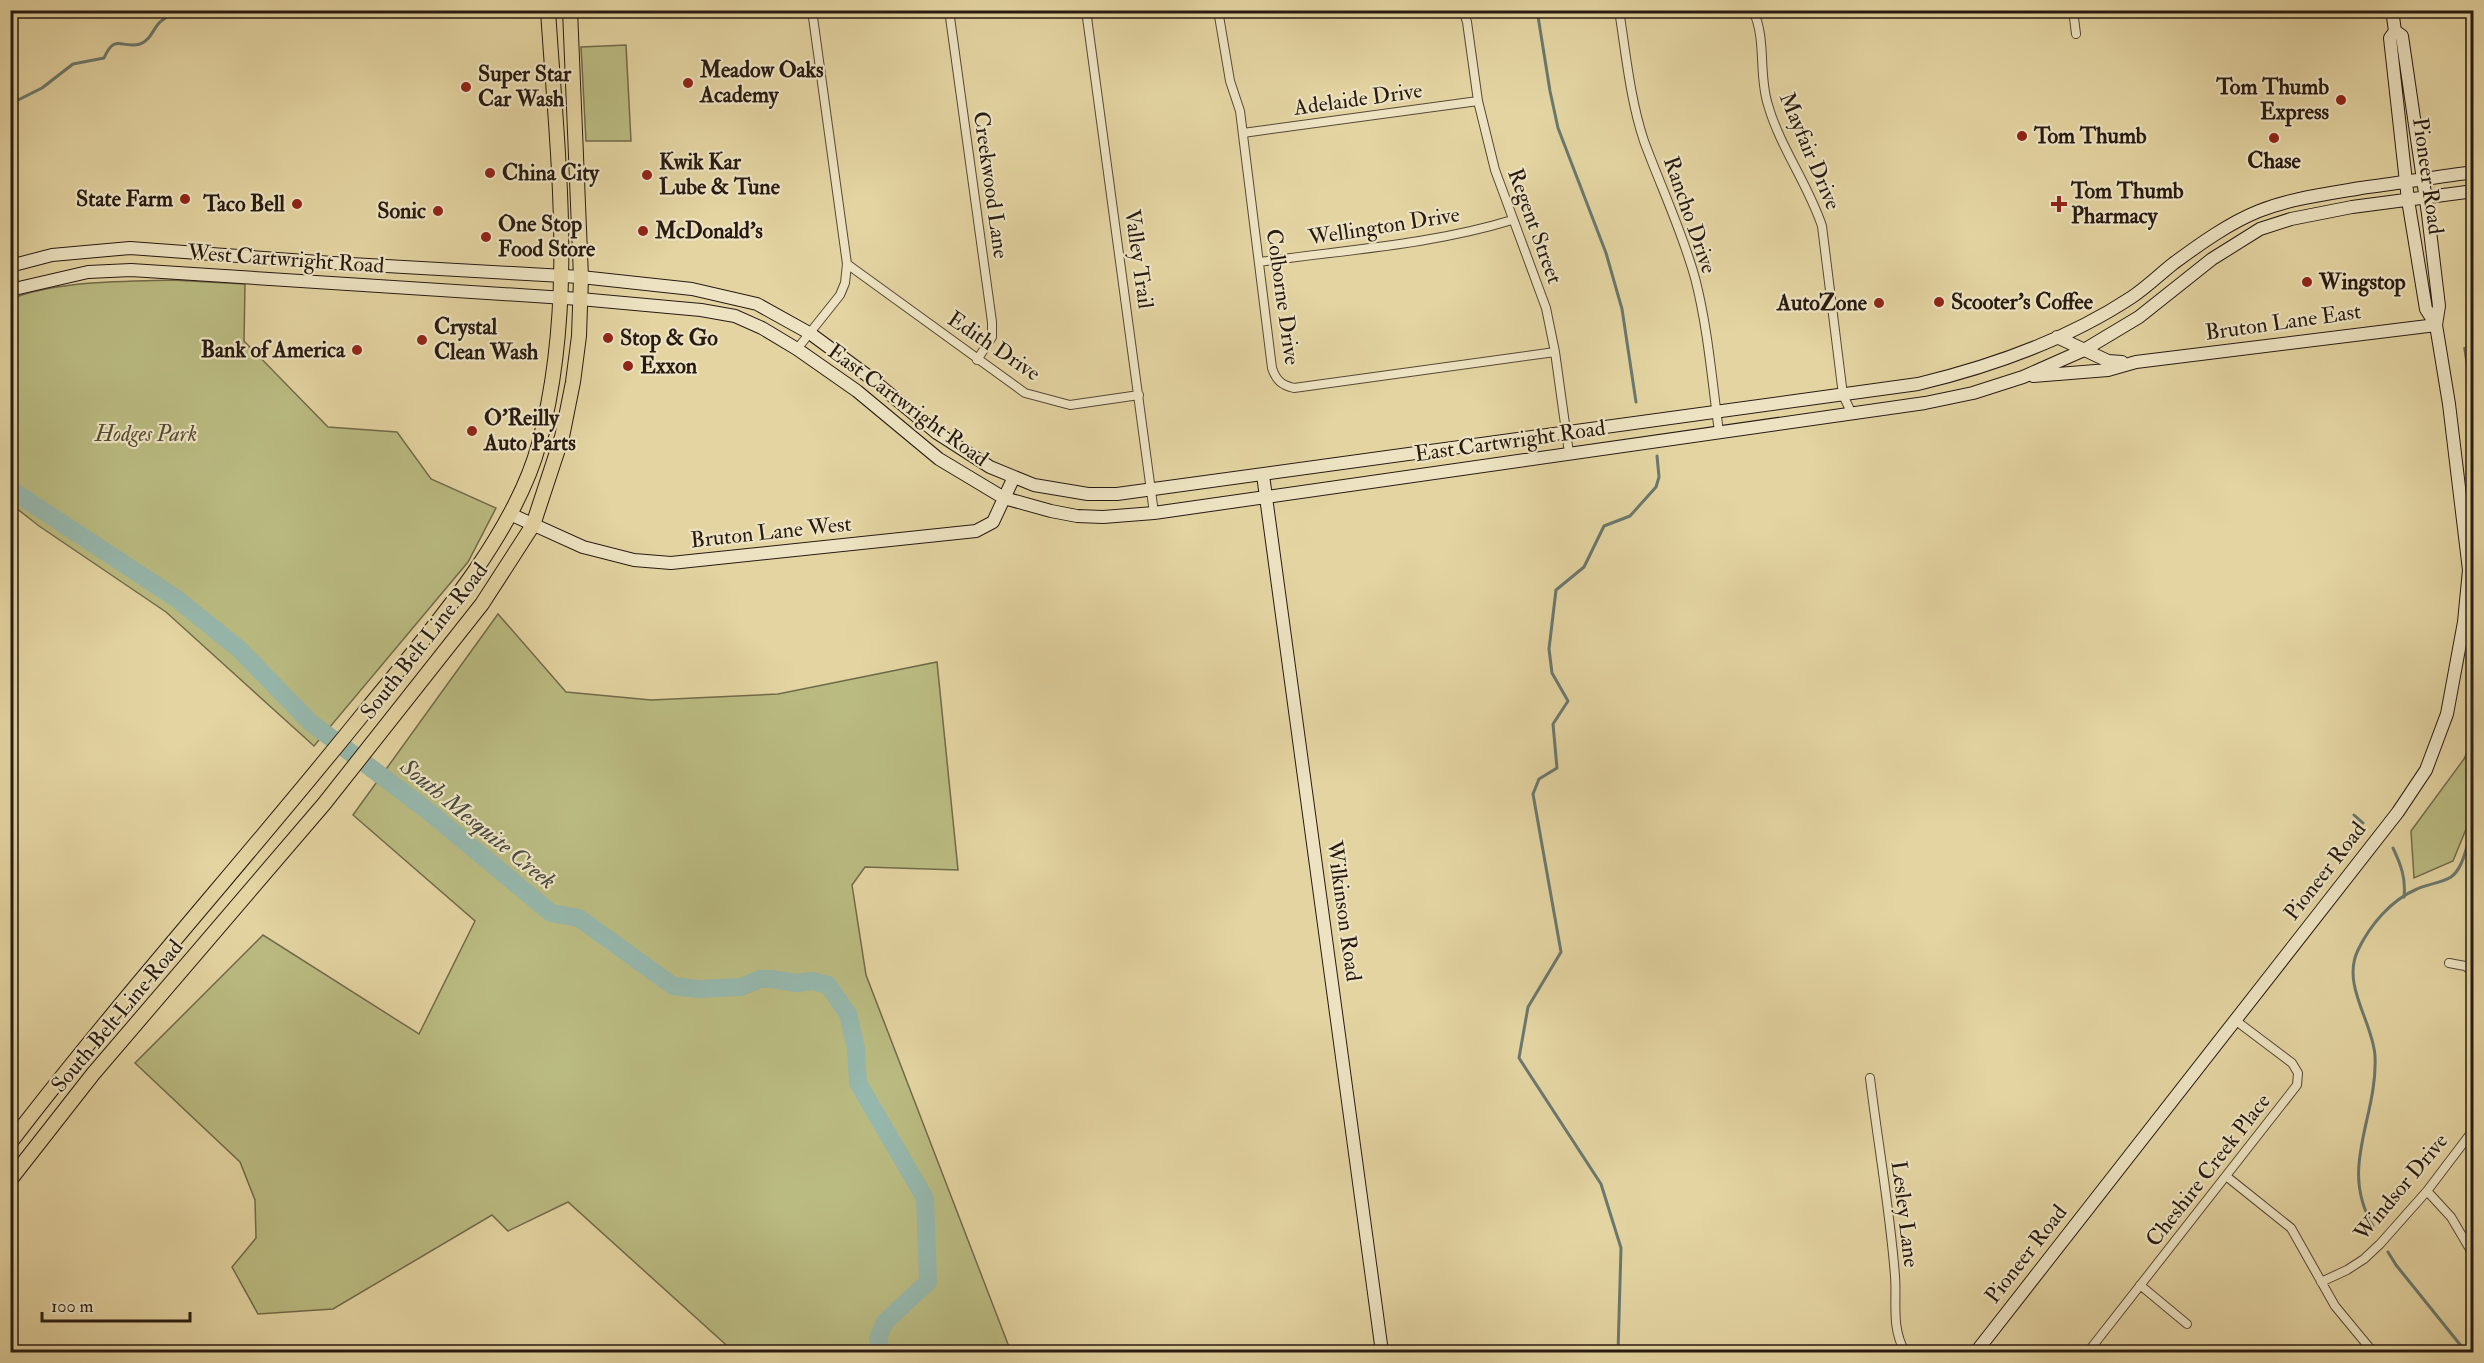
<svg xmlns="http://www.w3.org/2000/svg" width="2484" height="1363" viewBox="0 0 2484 1363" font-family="'IM FELL Double Pica',serif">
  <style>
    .green { fill: #babb81; stroke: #716a4a; stroke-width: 1.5 }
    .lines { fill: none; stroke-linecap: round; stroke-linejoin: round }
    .stream { stroke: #6a786e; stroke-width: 3 }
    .river { stroke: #96b7ac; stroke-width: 18 }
    .street-casing { stroke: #574836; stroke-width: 10 }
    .secondary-casing { stroke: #281a12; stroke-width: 14 }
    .primary-casing { stroke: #281a12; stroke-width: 16 }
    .street { stroke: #ede3c2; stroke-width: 8 }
    .secondary { stroke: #ede3c2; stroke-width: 12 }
    .primary { stroke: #e3d4a1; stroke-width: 14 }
    .poi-dot { fill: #8f2418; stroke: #ede3c2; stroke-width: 2 }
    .labels { text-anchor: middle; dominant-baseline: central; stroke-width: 4.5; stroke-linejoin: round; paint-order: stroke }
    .poi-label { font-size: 22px; font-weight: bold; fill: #281a12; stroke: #ede3c2; text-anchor: start }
    .street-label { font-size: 22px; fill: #281a12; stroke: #ede3c2 }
    .park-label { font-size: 22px; font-style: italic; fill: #544a33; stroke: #ede3c2 }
    .water-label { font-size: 24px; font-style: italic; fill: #494940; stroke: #ede3c2 }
  </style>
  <rect width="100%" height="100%" fill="#e3d4a1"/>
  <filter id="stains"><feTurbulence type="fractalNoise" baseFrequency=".00333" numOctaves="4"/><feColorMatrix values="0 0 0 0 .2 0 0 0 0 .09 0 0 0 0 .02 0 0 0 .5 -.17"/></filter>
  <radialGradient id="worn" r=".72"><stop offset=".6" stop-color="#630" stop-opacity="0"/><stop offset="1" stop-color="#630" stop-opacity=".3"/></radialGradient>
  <path class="green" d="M 626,45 L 631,141 L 586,141 L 581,47 Z
    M 172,280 L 245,284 L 244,341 L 328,427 L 397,432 L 431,479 L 496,508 L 468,562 L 314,746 L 166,612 L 39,526 L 11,504 L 11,299 C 57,280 122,282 172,280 Z
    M 2473,345 L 2474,345 L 2473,407 L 2464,348 Z
    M 498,614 L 566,692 L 651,700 L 778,694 L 937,662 L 958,870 L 865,867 L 852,885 L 866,975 L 1011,1352 L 734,1352 L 568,1202 L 508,1231 L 492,1215 L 333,1309 L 258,1314 L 232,1267 L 256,1238 L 255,1200 L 240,1162 L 135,1063 L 263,935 L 419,1034 L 475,921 L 353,815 Z
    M 2473,739 L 2473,812 L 2453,861 L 2414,878 L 2411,831 L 2464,759 Z"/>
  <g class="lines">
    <path class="stream" d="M 1537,10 L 1550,91 L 1558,128 L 1606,253 L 1622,309 L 1636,402
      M 10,104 L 42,88 L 73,64 L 104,58 C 115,33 121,49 140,44 C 150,41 153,29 160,22 C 165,18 171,14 176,10
      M 2354,815 L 2363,823
      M 2393,848 C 2401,865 2406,878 2404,897
      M 2373,1226 C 2338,1167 2378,1118 2375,1056 C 2373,1022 2341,985 2358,950 C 2370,925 2391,900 2417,889 C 2427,884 2442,883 2451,877 C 2462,869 2465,852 2469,840 L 2474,840
      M 2388,1252 L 2396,1265 L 2466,1352
      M 1618,1352 L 1621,1248 L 1601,1184 L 1519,1058 L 1528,1007 L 1561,952 L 1533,794 L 1539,779 L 1557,768 L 1553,724 L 1568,701 L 1552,673 L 1549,649 L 1556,590 L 1584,567 L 1604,526 L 1630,516 L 1656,487 L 1659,477 L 1657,456"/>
    <path class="river" d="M 10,489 L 177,599 L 239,649 L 310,722 L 428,811 L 551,913 L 579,918 L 673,986 L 698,989 L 741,987 L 760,979 L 772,979 L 796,983 L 812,981 L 828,985 L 848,1014 L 856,1049 L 858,1083 L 925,1198 L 928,1282 L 885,1322 L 878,1338 L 881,1352"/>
    <defs>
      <path id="street" d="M 949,10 L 992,322 L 992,337 L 977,360
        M 1086,10 L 1154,513
        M 1218,10 L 1230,81 L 1240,111 L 1272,368 C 1276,380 1281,385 1294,388 L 1555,352
        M 1463,10 L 1467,22 L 1478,101 L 1495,170 L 1546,308 L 1555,352 L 1569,453
        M 1619,10 C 1626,54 1630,99 1644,141 C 1661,187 1682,231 1695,278 C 1708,328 1712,381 1719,432
        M 1753,10 C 1767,41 1758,74 1768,105 C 1780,147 1808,184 1822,226 L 1843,395 L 1851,412
        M 2073,10 L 2076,34
        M 1243,133 L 1478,101
        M 1260,262 C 1343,250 1431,245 1512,220
        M 847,264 L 1025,393 L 1070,405 L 1139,395
        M 797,349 L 840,295 L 845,283 L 847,264 L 812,10
        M 2449,963 L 2465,966 L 2474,972
        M 1870,1078 C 1878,1144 1890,1210 1895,1276 C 1897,1303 1891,1327 1905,1352
        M 2226,1176 L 2291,1228 L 2335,1306 L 2373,1352
        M 2427,1191 L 2451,1217 L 2474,1256
        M 2321,1282 L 2347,1270 L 2364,1259 L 2380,1244 L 2427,1191 L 2474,1129
        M 2140,1285 L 2187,1324
        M 2088,1352 L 2297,1085 L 2298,1073 L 2292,1063 L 2235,1020"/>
      <path id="secondary" d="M 2395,31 L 2390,38 L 2408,200 L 2426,309 L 2436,325
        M 10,266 L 52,255 L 130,248 L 333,263 L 581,277 L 692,289 L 757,304 L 811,334 L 868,376 L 937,433 L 990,467 L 1034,485 L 1088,494 L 1117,494 L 1918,384 C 1993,366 2067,340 2132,297 C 2147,287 2160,274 2174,263 C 2200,244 2229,223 2259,211 C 2292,198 2327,194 2361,188 C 2399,183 2436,177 2474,172
        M 10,290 L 88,272 L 131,270 L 580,299 L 701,310 L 735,316 L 762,328 L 797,349 L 857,391 L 939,459 L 1004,498 L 1051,511 L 1077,516 L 1103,517 L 1154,513 L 1925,403 L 1973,393 L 2023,377 L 2084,350 L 2139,317 L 2212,259 L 2260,229 L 2291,219 L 2352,207 L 2474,191
        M 2057,337 L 2108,361 L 2122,362
        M 2033,376 L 2108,370 L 2136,362 L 2436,325
        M 1263,475 L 1382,1352
        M 510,514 L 583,547 L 634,560 L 671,563 L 976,531 L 993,522 L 1014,477
        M 1976,1352 L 2398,812 L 2426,770 L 2447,714 L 2464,622 L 2469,570 L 2449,404 L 2436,325 L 2439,306 L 2428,214 L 2402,36 L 2395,31 L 2392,10"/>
      <path id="primary" d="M 10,1143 C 124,994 250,855 367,709 C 427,635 514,537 539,444 C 577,303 557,154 548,10
        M 10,1180 L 93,1074 L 324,804 L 482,604 L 533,525 L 562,437 L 573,382 L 579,336 L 581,277 L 570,10"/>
    </defs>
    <use href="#street" class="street-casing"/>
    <use href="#secondary" class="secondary-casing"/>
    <use href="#primary" class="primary-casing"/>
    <use href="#street" class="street"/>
    <use href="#secondary" class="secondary"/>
    <use href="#primary" class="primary"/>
  </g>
  <g class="poi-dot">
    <circle cx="688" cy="83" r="6"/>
    <circle cx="466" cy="87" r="6"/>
    <circle cx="2341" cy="100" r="6"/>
    <circle cx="2022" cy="136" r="6"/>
    <circle cx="2274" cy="138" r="6"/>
    <circle cx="490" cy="173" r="6"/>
    <circle cx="647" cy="175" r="6"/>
    <circle cx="185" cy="199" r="6"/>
    <circle cx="297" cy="204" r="6"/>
    <path d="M2056 195h6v6h6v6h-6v6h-6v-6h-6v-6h6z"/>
    <circle cx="438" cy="211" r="6"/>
    <circle cx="643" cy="231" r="6"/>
    <circle cx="486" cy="237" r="6"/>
    <circle cx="2307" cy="282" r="6"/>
    <circle cx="1939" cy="302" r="6"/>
    <circle cx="1879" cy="303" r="6"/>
    <circle cx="608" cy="338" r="6"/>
    <circle cx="422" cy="340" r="6"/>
    <circle cx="357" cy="350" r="6"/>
    <circle cx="628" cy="366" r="6"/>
    <circle cx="472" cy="431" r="6"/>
  </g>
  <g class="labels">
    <g class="poi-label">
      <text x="700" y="70">Meadow Oaks<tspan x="700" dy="25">Academy</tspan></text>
      <text x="478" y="74">Super Star<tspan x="478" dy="25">Car Wash</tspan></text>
      <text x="2329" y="87" text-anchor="end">Tom Thumb<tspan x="2329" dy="25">Express</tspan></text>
      <text x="2034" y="136">Tom Thumb</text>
      <text x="2274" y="161" text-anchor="middle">Chase</text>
      <text x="659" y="162">Kwik Kar<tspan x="659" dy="25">Lube &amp; Tune</tspan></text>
      <text x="502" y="173">China City</text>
      <text x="2071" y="191">Tom Thumb<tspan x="2071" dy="25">Pharmacy</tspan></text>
      <text x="173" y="199" text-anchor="end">State Farm</text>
      <text x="285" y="204" text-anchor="end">Taco Bell</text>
      <text x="426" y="211" text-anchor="end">Sonic</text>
      <text x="498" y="224">One Stop<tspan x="498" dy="25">Food Store</tspan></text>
      <text x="655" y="231">McDonald's</text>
      <text x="2319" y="282">Wingstop</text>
      <text x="1951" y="302">Scooter's Coffee</text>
      <text x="1867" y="303" text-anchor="end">AutoZone</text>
      <text x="434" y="327">Crystal<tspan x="434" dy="25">Clean Wash</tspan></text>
      <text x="620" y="338">Stop &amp; Go</text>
      <text x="345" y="350" text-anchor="end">Bank of America</text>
      <text x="640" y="366">Exxon</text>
      <text x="484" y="418">O'Reilly<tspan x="484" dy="25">Auto Parts</tspan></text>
    </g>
    <g class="street-label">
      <text transform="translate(1358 99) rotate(-8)">Adelaide Drive</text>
      <text transform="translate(1810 151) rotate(67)">Mayfair Drive</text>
      <text transform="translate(2428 176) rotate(82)">Pioneer Road</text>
      <text transform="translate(991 185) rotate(82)">Creekwood Lane</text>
      <text transform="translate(1690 215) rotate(71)">Rancho Drive</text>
      <text transform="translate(1384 226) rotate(-9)">Wellington Drive</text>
      <text transform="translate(1535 226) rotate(70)">Regent Street</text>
      <text transform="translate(286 259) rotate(4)">West Cartwright Road</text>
      <text transform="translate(1139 259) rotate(82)">Valley Trail</text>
      <text transform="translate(1283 297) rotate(82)">Colborne Drive</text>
      <text transform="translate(2283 322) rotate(-8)">Bruton Lane East</text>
      <text transform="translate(994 346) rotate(34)">Edith Drive</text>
      <text transform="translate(908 405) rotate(36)">East Cartwright Road</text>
      <text transform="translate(1510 441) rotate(-8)">East Cartwright Road</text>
      <text transform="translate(771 532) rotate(-6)">Bruton Lane West</text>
      <text transform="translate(424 641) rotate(-52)">South Belt Line Road</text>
      <text transform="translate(2325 871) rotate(-52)">Pioneer Road</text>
      <text transform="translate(1344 911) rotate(82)">Wilkinson Road</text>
      <text transform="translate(117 1016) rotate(-50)">South Belt Line Road</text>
      <text transform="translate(2208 1170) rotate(-52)">Cheshire Creek Place</text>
      <text transform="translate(2401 1187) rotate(-50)">Windsor Drive</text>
      <text transform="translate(1905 1214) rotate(83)">Lesley Lane</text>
      <text transform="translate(2026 1254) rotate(-52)">Pioneer Road</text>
    </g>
    <g class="park-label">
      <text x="146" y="434">Hodges Park</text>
    </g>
    <g class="water-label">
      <text transform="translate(478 824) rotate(39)">South Mesquite Creek</text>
    </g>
  </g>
  <rect width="2484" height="1363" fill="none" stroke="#e3d4a1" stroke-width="36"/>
  <rect x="12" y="12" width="2460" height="1339" fill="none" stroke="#281a12" stroke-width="3"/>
  <rect x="18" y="18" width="2448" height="1327" fill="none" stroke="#281a12" stroke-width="1.5"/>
  <path d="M42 1312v9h148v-9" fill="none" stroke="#281a12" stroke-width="3"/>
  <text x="51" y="1312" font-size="18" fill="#281a12" stroke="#ede3c2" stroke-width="4.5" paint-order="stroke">100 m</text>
  <rect width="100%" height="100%" filter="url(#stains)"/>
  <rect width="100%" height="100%" fill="url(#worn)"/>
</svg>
